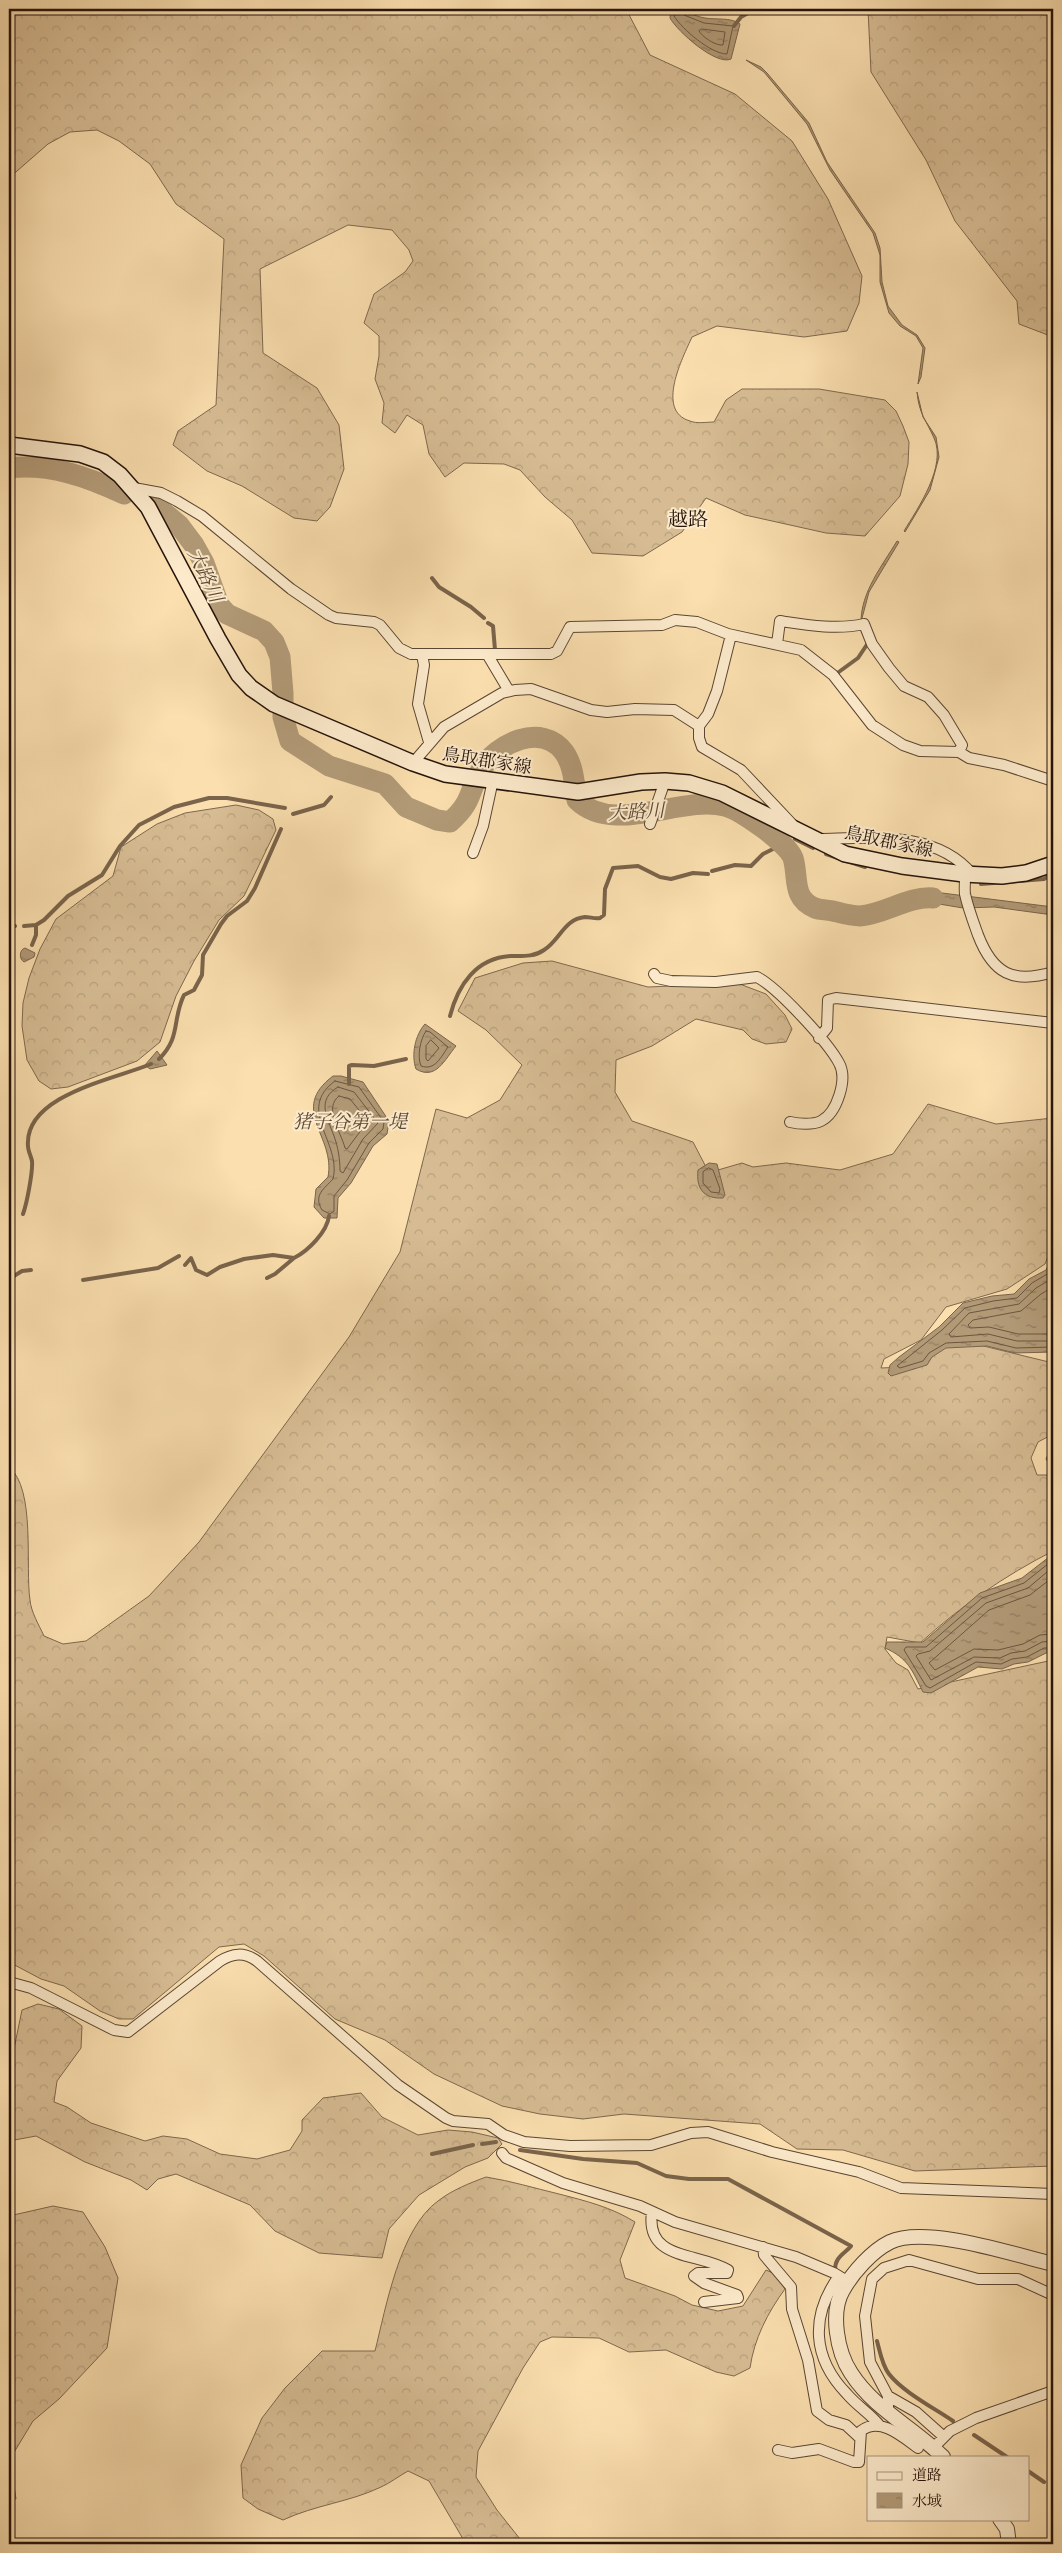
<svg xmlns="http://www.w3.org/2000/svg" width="1062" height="2553" viewBox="0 0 1062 2553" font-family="'Gentium Book Plus','Noto Serif JP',serif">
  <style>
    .forest { fill: url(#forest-crowns); stroke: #7e684e }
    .water { fill: url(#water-ripples); stroke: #7a644b }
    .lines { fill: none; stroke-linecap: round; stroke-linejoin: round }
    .shore { stroke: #6c5640; stroke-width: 1 }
    .stream { stroke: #7a644b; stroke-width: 4 }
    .river { stroke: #b29a77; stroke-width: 21 }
    .minor-casing { stroke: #5a4633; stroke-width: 12 }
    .tertiary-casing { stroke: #5a4633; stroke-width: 16 }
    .secondary-casing { stroke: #25130a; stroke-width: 18 }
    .minor { stroke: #fceacb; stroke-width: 10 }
    .tertiary { stroke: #fceacb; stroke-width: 14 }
    .secondary { stroke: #fceacb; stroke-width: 15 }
    .labels { text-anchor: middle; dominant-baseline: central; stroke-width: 4; stroke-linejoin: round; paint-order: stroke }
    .street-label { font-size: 18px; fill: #25130a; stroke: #fceacb }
    .water-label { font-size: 19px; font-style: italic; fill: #5d4936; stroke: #fceacb }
    .quarter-label { font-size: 20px; fill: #25130a; stroke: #fceacb }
  </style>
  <defs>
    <pattern id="forest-crowns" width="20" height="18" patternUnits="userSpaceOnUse" patternTransform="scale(1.25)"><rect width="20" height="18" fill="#d7bc93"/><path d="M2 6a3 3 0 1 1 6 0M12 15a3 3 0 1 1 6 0" fill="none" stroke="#b8a17d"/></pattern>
    <pattern id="water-ripples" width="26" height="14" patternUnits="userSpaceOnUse" patternTransform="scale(1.25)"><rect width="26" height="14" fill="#b29a77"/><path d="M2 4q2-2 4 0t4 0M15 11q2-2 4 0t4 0" fill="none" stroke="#917c60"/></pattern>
  </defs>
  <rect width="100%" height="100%" fill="#fbdfaf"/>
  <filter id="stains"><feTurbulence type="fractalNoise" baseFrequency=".004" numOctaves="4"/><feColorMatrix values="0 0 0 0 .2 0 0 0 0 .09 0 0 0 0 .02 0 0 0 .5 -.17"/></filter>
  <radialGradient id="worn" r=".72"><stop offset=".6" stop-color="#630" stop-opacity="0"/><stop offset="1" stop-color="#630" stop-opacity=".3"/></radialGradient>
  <path class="forest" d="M 9,9 L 626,9 L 650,55 L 735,94 L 792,141 L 828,199 L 862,276 L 859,303 L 847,331 L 804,337 L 717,326 L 692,337 C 683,357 655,411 690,421 C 697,424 707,422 714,422 L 726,400 L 742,389 L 819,389 L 885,400 L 896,411 L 903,426 L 909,442 L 908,464 L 900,496 L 865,536 L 826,533 L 745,515 L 706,498 L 682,532 L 643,556 L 592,553 L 572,520 L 545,497 L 520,470 L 504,464 L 464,463 L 445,477 L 429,454 L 423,425 L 407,415 L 395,433 L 382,423 L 384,403 L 375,379 L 379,356 L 379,336 L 364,323 L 374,294 L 405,272 L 413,261 L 409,250 L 392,230 L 348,225 L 260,269 L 263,353 L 317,388 L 339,425 L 344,469 L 330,507 L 317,521 L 294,518 L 242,486 L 207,471 L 173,445 L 178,431 L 216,405 L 224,239 L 176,204 L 150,164 L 119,141 L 97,130 L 70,132 L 48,144 L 9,178 Z
    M 868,9 L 1053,9 L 1053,337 L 1019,324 L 1017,301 L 955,221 L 926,160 L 871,72 Z
    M 236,805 L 259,810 L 273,819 L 276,830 L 244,896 L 219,920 L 194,961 L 176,996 L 160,1042 L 137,1061 L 68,1087 L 51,1089 L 39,1081 L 27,1060 L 22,1026 L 23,1003 L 29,978 L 40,949 L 56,919 L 113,876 L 121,847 L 157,824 L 185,813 Z
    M 552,961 L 648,987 L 737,983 L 766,994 L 785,1015 L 792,1029 L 786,1042 L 766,1044 L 752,1039 L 743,1030 L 696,1019 L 652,1046 L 616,1060 L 615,1092 L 632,1121 L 693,1142 L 706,1167 L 718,1170 L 742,1163 L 753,1167 L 786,1163 L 840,1170 L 893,1154 L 928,1104 L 996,1124 L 1053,1118 L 1053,1243 L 1045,1264 L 1007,1289 L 946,1307 L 921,1340 L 884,1359 L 881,1368 L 903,1367 L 927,1348 L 963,1341 L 1053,1363 L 1053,1434 L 1038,1442 L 1031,1458 L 1037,1475 L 1053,1475 L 1053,1551 C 1004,1576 961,1606 920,1643 L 887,1637 L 885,1649 L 896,1663 L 908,1670 L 918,1689 L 1053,1660 L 1053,2166 L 915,2171 L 843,2150 L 797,2149 L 760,2124 L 624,2114 L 583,2119 L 540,2114 L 502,2106 L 434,2074 L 385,2040 L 335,2019 L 264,1956 L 244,1944 L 219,1947 L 133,2019 L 119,2019 L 100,2011 L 64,1986 L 41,1979 L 9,1962 L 9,1467 C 36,1489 25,1567 30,1600 C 31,1612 39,1625 44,1636 L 63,1644 L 86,1641 L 149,1596 L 199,1542 L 349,1337 L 400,1252 L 436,1109 L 467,1118 L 500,1100 L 522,1065 L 486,1030 L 458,1011 L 475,978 L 523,963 Z
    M 38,2004 L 59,2009 L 82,2026 L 81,2048 L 57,2081 L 54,2102 L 67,2107 L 91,2123 L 145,2141 L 163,2136 L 187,2139 L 220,2154 L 257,2159 L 290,2150 L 302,2131 L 302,2120 L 323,2098 L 361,2093 L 382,2117 L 418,2135 L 448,2130 L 472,2132 L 498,2138 L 502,2144 L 488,2158 L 465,2167 L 419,2195 L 389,2229 L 382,2258 L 319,2253 L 275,2231 L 250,2205 L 176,2174 L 158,2179 L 147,2190 L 131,2180 L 85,2162 L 36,2136 L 9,2141 L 9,2117 L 14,2112 L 9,2073 L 22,2010 Z
    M 486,2177 C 511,2181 534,2188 559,2194 C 586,2201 611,2207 635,2222 L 620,2260 L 625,2278 L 675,2296 L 692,2305 L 718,2311 L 743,2306 L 766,2270 L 775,2274 L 785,2289 C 768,2312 754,2339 750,2368 L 734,2376 L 716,2372 L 666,2350 L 629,2352 L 599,2338 L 552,2337 L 540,2342 L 523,2368 L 478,2451 L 476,2477 L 497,2510 L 524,2544 L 466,2544 L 429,2481 L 408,2471 C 399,2476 390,2483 381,2487 C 350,2502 315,2505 283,2520 L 258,2509 L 243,2498 L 241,2465 L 262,2418 L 285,2388 L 322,2351 L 375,2351 C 386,2307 400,2228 438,2201 C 452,2190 470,2183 486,2177 Z
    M 53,2206 L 83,2212 L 105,2247 L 118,2278 L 107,2348 L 59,2399 L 33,2421 L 10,2459 L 16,2499 L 9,2498 L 9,2216 Z"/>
  <path class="water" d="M 671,9 C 684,9 693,16 705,18 C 716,20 731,17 740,24 L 731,59 C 716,66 677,31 670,18 Z
    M 746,60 L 761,67 L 767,73 L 809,123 L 827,162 L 875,233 L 880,248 L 882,282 L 888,306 L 902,325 L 917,335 L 925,348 L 921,377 L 918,384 L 923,348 L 916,336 L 900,326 L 889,313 L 880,282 L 880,255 L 873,233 L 830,170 L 807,124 L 764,72 Z
    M 917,392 L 923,417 L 936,437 L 939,457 L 930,490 L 905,532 L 904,531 C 918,508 947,466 934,438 C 926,420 919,414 917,392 Z
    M 897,541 L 899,542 L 869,592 L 861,622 C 861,592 882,566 897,541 Z
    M 934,892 L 1053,907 L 1053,915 L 994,907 L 963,908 L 921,901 L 909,905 L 904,899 L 921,893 Z
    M 25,948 L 35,953 L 34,957 L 24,962 C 19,959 19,950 25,948 Z
    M 425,1024 L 456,1046 C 445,1059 436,1081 416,1069 C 411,1055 415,1035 425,1024 Z
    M 157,1051 L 167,1065 L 150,1069 L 145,1065 Z
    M 333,1076 L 341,1076 L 363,1082 L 389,1121 L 387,1134 L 373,1146 L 351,1183 L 338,1198 L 337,1218 L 324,1218 L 314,1207 L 316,1189 L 328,1177 C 336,1136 288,1110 333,1076 Z
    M 709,1163 L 717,1164 L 725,1195 L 723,1198 C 703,1199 696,1188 698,1170 Z
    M 1053,1256 L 1053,1352 L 1015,1353 L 987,1346 L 946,1348 L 932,1357 L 927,1365 L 891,1376 L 888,1373 L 890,1365 L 899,1357 L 939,1327 L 963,1303 L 992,1296 L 1014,1294 L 1029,1279 L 1046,1270 Z
    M 1053,1443 L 1053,1468 L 1052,1468 L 1046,1459 Z
    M 1053,1554 L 1053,1652 L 1046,1653 L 1028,1662 L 1014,1664 L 1002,1669 L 978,1667 L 931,1693 L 923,1692 C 912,1670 908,1658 885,1648 L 887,1642 L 923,1642 L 980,1593 L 1022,1578 Z"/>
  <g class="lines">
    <path class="shore" d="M 675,9 L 674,16 C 682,29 711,54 727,54 L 733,26 L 704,23 L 684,15 L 681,9
      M 702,29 L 725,32 L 723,45 C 716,46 702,37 699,31 Z
      M 426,1031 L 430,1032 L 448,1047 C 441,1057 435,1071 421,1066 C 417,1056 420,1040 426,1031 Z
      M 431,1040 L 439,1048 L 428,1061 L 426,1059 L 426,1046 Z
      M 335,1081 L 359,1087 L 384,1122 L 383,1129 L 369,1143 L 347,1180 L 334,1196 L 334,1211 L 330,1214 L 322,1210 C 313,1195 324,1189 333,1179 C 342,1142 295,1110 335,1081 Z
      M 338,1087 L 354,1092 L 378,1123 L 363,1139 L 343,1173 L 340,1171 C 340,1159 338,1147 334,1136 C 327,1117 316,1100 338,1087 Z
      M 339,1096 L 350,1099 L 368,1121 L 347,1149 L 345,1148 C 341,1132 323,1108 339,1096 Z
      M 709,1168 L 713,1170 L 720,1189 L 719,1193 L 711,1192 L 703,1183 L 703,1172 Z
      M 1053,1266 L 1049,1273 L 1032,1283 L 1017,1298 L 993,1301 L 965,1308 L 942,1330 L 897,1366 L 900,1368 L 923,1361 L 929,1353 L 946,1343 L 987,1341 L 1016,1348 L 1053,1347
      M 1053,1278 L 1036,1288 L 1019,1304 L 969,1313 L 949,1334 L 951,1337 L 988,1334 L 1017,1341 L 1053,1341
      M 1053,1287 L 1041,1294 L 1021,1311 L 973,1320 L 968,1325 L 970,1328 L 989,1327 L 1018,1334 L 1053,1334
      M 1053,1560 L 1024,1583 L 982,1598 L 926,1647 L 906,1647 L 904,1650 L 926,1686 L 930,1688 L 976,1662 L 1001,1664 L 1012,1659 L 1027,1657 L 1044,1648 L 1053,1648
      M 1053,1567 L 1028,1588 L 986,1603 L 930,1651 L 918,1654 L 916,1656 L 931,1680 L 974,1657 L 1000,1658 L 1011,1653 L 1025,1651 L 1042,1642 L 1053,1641
      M 1053,1577 L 1030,1595 L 989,1610 L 929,1663 L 935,1670 L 974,1649 L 998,1650 L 1023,1644 L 1040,1635 L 1053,1634"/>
    <path class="stream" d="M 734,26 L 741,17 L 755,9
      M 432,578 L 439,587 L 471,607 L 484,618
      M 488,623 L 493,626 L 495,650
      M 836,674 L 858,658 L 868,643
      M 293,814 L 324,805 L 331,797
      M 768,824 L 786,834
      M 795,839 L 813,848
      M 826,854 L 865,867
      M 712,871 L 735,865 L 751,866 L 763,854 L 777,847
      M 981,884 L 1044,879 L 1053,874
      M 9,924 L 15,926
      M 24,926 L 36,925 L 44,920 L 68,896 L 102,875 L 120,846 L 139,825 L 174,807 L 209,798 L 227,798 L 285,808
      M 32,945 L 36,935 L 36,925
      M 450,1016 C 458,985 476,958 511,956 C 523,956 534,957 544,950 C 560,940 564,919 585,917 C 590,917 595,919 600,918 L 604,915 L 605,889 L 613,868 L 638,866 L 660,877 L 671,879 L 693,873 L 708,874
      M 159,1059 C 181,1038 172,1019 184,995 L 194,990 L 202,975 L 203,955 L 221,924 L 227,916 L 247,901 L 255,888 L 281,829
      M 349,1084 L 349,1066 L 352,1065 L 374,1066 L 406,1059
      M 23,1214 C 27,1203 33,1171 32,1161 C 31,1156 28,1151 28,1146 C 24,1095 115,1079 151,1064
      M 185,1265 L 191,1258 L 196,1270 L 207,1275 L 220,1267 L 244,1259 L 273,1255 L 294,1258 C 308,1251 327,1232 329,1216
      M 267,1278 L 275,1274 L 294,1258
      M 9,1279 L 22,1271 L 31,1270
      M 83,1280 L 158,1268 L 179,1256
      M 482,2144 L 496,2142
      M 520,2150 L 583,2159 L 637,2163 L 666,2176 L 689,2179 L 728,2179 L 851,2246 C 845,2254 835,2256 835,2270
      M 432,2154 L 473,2145
      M 877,2341 C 880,2352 882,2365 889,2374 C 903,2392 934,2408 953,2421
      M 974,2435 L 1007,2457
      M 1028,2471 L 1044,2482"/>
    <path class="river" d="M 9,468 C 49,463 88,477 124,494
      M 156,506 L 179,525 L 194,545 L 204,563 L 219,605 L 227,614 L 264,631 L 274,642 L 280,657 L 283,693 L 283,717 L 290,741 L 329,766 L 385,784 L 406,807 L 437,820 L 450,822 C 473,802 468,792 481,770 C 496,743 542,722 564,752 C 574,766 574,784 577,800 C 614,836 680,795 725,806 C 740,810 788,843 793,858 C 799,877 791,898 815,908 C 820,910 828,910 833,911 C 841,913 851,916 860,916 C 885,914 908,896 933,898"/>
    <defs>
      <path id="minor" d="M 134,488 L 161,493 L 177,501 L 202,516 L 291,589 L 329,615 L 336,618 L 374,622 L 380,625 L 399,648 L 411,654 L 551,654 L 557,651 L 570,627 L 662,625 L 675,620 L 697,622 L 728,634 L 801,650 L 833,675 L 872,725 L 903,745 L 920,751 L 959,752 L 969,758 L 1004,765 L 1053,781
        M 731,635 L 717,691 L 708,714 L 699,726 L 699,738 L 702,747 L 741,770 L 792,824
        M 777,644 L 780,621 C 807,625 837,630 864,624 L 872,644 L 889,668 L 904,686 L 928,697 L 944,715 L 962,745 L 959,752
        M 487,654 L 509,691
        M 422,655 L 424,665 L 418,704 L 429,742
        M 413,763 L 444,727 L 502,693 L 515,690 L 531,689 L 591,710 L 607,712 L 635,709 L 674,710 L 699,726
        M 650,824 L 665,781
        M 819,839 C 872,838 936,830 973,875
        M 473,853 L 483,826 L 493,780
        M 964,874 C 966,880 964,887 965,894 C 968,908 973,921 978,935 C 993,974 1013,984 1053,972
        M 654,974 L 657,978 L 671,981 L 716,982 L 757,977 C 778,988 827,1041 839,1063 C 848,1079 837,1113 821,1121 C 813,1125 799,1124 790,1122
        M 819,1038 L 827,1028 L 828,1000 L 836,998 L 1053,1023
        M 9,1982 L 31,1988 L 114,2030 L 128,2032 L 220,1961 C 233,1953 244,1952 257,1961 L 398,2085 L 446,2118 L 453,2121 L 488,2124 L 504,2135 L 524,2142 L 570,2146 L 651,2145 L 691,2133 L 708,2132 L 772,2152 L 859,2172 L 901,2188 L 1053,2194
        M 502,2153 L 506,2158 L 563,2183 L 640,2206 L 675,2222 L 796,2257 L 834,2273 L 847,2281
        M 652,2212 C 645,2261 698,2252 728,2270 L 727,2273 L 698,2273 L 694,2276 L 704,2283 L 737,2295 L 738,2298 L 704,2302
        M 763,2247 L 764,2255 L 791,2287 L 792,2309 L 808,2360 L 817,2411 L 829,2420 L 846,2425 L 859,2437
        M 839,2276 C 810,2316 812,2358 847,2394 C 857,2406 871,2414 880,2426
        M 888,2396 L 916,2412 L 944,2437
        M 888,2412 L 888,2396 L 870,2362 L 865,2316 L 872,2279 L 884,2268 L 909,2260 L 978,2279 L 1018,2279 L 1053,2295
        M 934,2447 L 950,2431 L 976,2418 L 1053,2391
        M 778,2450 L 792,2453 L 819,2449 L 854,2462 L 859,2462 L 861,2431 C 880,2416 903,2437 918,2448"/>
      <path id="tertiary" d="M 943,2457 C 914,2428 874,2409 851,2373 C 837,2352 830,2312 843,2290 C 853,2272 872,2251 890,2242 C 926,2225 1015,2255 1053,2264
        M 1000,2519 L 1007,2529 L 1009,2544"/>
      <path id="secondary" d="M 9,445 L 80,454 L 103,462 L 120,475 L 148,507 L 218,639 L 239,675 L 251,688 L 274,704 L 413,763 L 445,774 L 578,792 L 641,782 L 665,781 L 689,783 L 722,793 L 845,854 L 902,866 L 964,874 L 1002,876 L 1026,873 L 1053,864"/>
    </defs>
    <use href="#minor" class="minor-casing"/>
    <use href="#tertiary" class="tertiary-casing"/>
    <use href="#secondary" class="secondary-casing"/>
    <use href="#minor" class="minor"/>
    <use href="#tertiary" class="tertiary"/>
    <use href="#secondary" class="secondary"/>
  </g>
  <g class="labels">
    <g class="street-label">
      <text transform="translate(487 760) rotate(9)">鳥取郡家線</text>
      <text transform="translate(889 841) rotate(12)">鳥取郡家線</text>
    </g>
    <g class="water-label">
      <text transform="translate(206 575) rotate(65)">大路川</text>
      <text transform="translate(636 811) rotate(-3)">大路川</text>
      <text x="350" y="1121">猪子谷第一堤</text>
    </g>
    <g class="quarter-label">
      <text x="688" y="518">越路</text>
    </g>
  </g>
  <rect width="1062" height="2553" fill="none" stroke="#fbdfaf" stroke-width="30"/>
  <rect x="10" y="10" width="1042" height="2533" fill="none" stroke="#25130a" stroke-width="2.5"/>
  <rect x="15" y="15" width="1032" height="2523" fill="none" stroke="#25130a"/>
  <rect x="867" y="2456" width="162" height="65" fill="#fceacb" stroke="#a6947e"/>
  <rect x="877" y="2472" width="25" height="8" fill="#fceacb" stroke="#a6947e"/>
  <text x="912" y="2480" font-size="15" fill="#25130a">道路</text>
  <rect x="877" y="2493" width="25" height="15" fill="url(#water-ripples)" stroke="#a6947e"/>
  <text x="912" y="2506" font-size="15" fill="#25130a">水域</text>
  <rect width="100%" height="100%" filter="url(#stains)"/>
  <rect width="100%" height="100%" fill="url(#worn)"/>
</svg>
